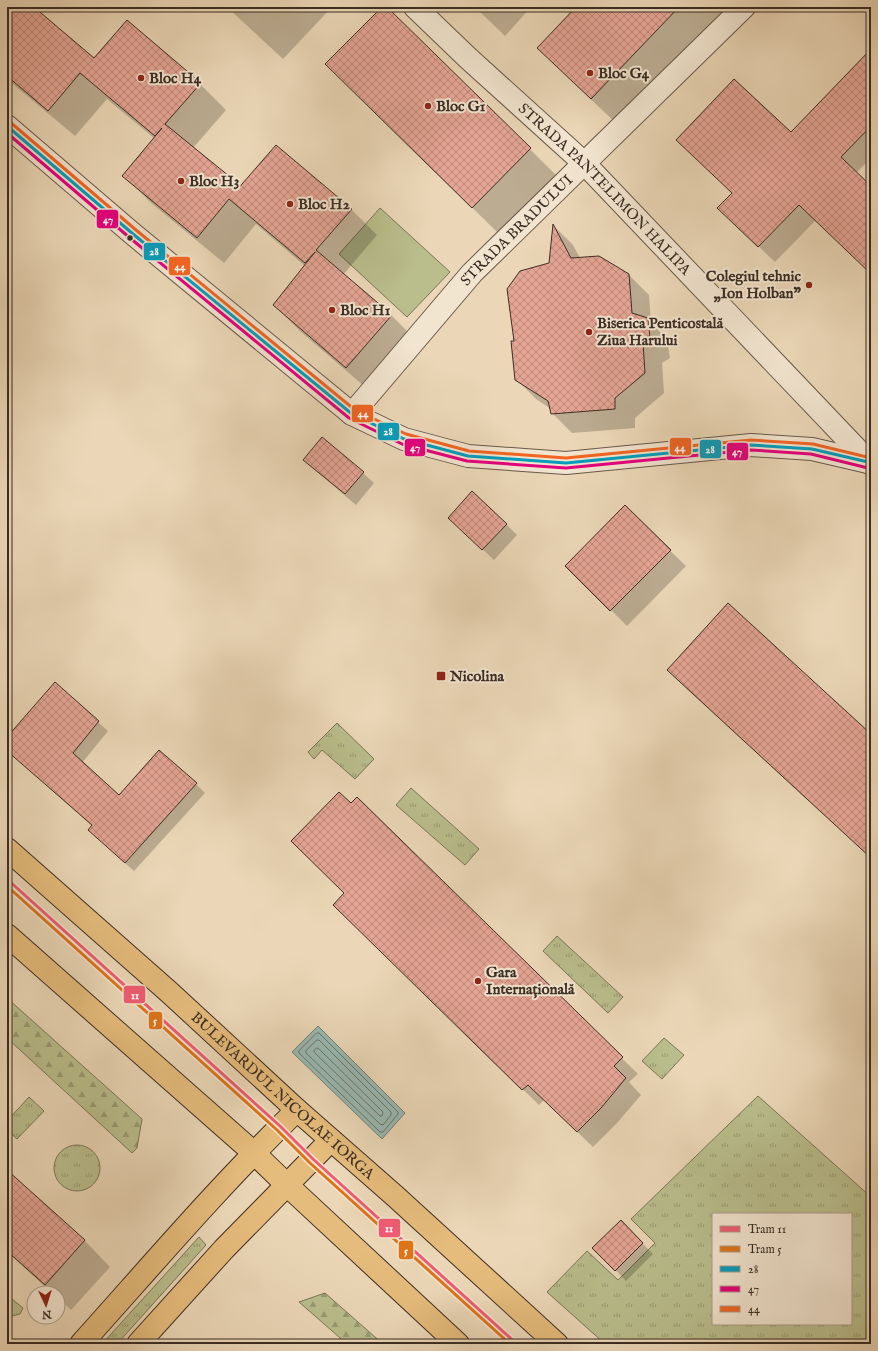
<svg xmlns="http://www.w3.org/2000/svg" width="878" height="1351" viewBox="0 0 878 1351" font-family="'IM FELL English',serif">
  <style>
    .grass { fill: url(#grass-tufts); stroke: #7a7658; fill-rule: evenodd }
    .forest { fill: url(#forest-firs); stroke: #7a7658 }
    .park { fill: #babe8d; stroke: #7a7658 }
    .water { fill: #98b9b2; stroke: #738179 }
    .shadow { fill: #0003 }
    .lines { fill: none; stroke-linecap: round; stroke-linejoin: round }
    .shore { stroke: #6a736b; stroke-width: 1 }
    .building { fill: url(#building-cross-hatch); stroke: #3b2d24 }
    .minor-casing { stroke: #675849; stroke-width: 24 }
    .major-casing { stroke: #3b2d24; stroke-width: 24 }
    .minor { stroke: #f2e5d0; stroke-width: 22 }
    .major { stroke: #e6bc7c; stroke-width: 22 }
    .bus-1-casing { stroke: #f2e5d0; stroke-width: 6 }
    .bus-2-casing { stroke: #f2e5d0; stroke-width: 6 }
    .bus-3-casing { stroke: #f2e5d0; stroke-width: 6 }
    .bus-1 { stroke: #069dbd; stroke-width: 3 }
    .bus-2 { stroke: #e5007d; stroke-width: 3 }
    .bus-3 { stroke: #f26522; stroke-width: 3 }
    .tram-1-casing { stroke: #f2e5d0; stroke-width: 6 }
    .tram-2-casing { stroke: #f2e5d0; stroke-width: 6 }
    .tram-1 { stroke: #f05b72; stroke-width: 3 }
    .tram-2 { stroke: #de7418; stroke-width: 3 }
    .poi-dot { fill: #8f2418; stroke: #f2e5d0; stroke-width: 1.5 }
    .bus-dot { fill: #3b2d24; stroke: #f2e5d0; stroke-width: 1.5 }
    .labels { text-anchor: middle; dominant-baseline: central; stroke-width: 4; stroke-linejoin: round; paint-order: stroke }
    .poi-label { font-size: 15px; font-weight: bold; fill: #3b2d24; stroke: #f2e5d0; text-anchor: start }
    .street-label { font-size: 15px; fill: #3b2d24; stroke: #f2e5d0 }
    .line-badge { stroke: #f2e5d0; stroke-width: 1.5 }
    .badge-label { font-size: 11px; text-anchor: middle; font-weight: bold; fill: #fff }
  </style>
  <defs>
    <pattern id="grass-tufts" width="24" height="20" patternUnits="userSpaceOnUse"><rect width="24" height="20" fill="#babe8d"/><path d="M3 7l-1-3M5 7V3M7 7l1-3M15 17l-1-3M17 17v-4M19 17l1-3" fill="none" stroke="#989b73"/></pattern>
    <pattern id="forest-firs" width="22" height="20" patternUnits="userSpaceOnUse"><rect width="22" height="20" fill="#babe8d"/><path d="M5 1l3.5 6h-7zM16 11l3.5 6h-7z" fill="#989b73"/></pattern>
    <pattern id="building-cross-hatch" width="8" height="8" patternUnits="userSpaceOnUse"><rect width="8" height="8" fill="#e5a595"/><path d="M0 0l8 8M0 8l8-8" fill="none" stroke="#bb8779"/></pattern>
  </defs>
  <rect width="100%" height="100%" fill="#ebd7b7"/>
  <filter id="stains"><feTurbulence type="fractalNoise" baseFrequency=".005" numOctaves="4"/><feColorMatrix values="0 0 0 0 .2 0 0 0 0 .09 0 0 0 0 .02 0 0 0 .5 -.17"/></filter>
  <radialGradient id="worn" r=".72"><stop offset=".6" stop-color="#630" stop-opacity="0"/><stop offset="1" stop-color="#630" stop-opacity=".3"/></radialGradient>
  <path class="grass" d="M 337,723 L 374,759 L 355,779 L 322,750 L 314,759 L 308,752 Z
    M 411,788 L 479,849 L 465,865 L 396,805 Z
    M 557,936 L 623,997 L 608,1013 L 543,951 Z
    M 664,1038 L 684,1055 L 662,1079 L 642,1061 Z
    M 758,1096 L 871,1197 L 871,1344 L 605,1344 L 547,1292 L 587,1251 L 618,1280 L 655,1243 L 631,1219 ZM 713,1214 L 851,1214 L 851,1324 L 713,1324 Z
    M 29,1097 L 44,1111 L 17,1139 L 7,1130 L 7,1121 Z
    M54 1168a23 23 0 1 1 46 0a23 23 0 1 1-46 0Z
    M 199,1237 L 206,1245 L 117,1344 L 102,1344 Z
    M 7,1295 L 23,1308 L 20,1314 L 12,1316 L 7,1316 Z"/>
  <path class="forest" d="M 7,998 L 142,1119 L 137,1148 L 132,1153 L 7,1038 Z
    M 325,1293 L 383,1344 L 347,1344 L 299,1302 Z"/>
  <path class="park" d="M 380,208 L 450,272 L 407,317 L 339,254 Z"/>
  <path class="water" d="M 318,1026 L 405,1113 L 382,1139 L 292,1052 Z"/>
  <path class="shadow" d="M 9,7 L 32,7 L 94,59 L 200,84 L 226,110 L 193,148 L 240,187 L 351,209 L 377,235 L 343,275 L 391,315 L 417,341 L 372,393 L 300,331 L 274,305 L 305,266 L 256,224 L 224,263 L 150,202 L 124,176 L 154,138 L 107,99 L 75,136 L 7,79 L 7,9 Z
    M 227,7 L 332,7 L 283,59 Z
    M 383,7 L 386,7 L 556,175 L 498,233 L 353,90 Z
    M 475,7 L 531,7 L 505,36 Z
    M 577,7 L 729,7 L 617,124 L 564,74 Z
    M 871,51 L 871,158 L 856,173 L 871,187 L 871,273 L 816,220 L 775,262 L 734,223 L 791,133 Z
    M 554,226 L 573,245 L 580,258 L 629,275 L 649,295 L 651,323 L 667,339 L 670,358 L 662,363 L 664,393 L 635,418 L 635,428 L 572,433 L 552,413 L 551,409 L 536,399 L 516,379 L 515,342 L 550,264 Z
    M 304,460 L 363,473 L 374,483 L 356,505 L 315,470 Z
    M 625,507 L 686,566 L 627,626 L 567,566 Z
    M 506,524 L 517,535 L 494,560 L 460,528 Z
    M 668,670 L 871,736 L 871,858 L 688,690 Z
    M 55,684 L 108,731 L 82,763 L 119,796 L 196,784 L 205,793 L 134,871 L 98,839 L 92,826 L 7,750 L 7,739 Z
    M 357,798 L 638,1074 L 629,1082 L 641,1095 L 617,1123 L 593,1147 L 544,1100 L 539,1105 L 350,921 L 345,894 Z
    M 7,1171 L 85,1241 L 110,1267 L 71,1310 L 58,1298 L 58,1293 L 52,1293 L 7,1252 Z
    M 621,1222 L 653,1254 L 626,1281 L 594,1248 Z
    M 247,1339 L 252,1344 L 242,1344 Z"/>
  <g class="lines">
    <path class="shore" d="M 317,1033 L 319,1033 L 398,1112 L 398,1114 L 383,1132 L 380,1132 L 299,1053 L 299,1051 Z
      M 317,1040 L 319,1040 L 391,1112 L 391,1115 L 383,1125 L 380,1124 L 306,1053 L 306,1051 Z
      M 317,1048 L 319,1049 L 383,1112 L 382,1116 L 380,1116 L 315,1053 L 314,1051 Z"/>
  </g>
  <path class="building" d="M 7,7 L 34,7 L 94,58 L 127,20 L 201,83 L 165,124 L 240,185 L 236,191 L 276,145 L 352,209 L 316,250 L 392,315 L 346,368 L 273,305 L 315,252 L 305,263 L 229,199 L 197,238 L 122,176 L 162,128 L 155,136 L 80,73 L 48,111 L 7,76 Z
    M 382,7 L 387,7 L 531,148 L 472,208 L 325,64 Z
    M 576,7 L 679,7 L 591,99 L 537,48 Z
    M 871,49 L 871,126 L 841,157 L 871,186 L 871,274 L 799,205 L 758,247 L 717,208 L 732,193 L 676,140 L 734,79 L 791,132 Z
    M 553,224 L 571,258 L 599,256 L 629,274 L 632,313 L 648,318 L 650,338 L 643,343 L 645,373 L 615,398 L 615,409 L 551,414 L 548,401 L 515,380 L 511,341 L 514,341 L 507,289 L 520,271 L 549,263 Z
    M 322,437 L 364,472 L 345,494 L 303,460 Z
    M 472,491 L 507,524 L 482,550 L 448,518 Z
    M 625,505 L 671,550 L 610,611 L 565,566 Z
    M 728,603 L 871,734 L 871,858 L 667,670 Z
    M 55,682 L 99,721 L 73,753 L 119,795 L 159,750 L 197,783 L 125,863 L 88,830 L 92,825 L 7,751 L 7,737 Z
    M 339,792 L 351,803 L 357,797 L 623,1057 L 614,1066 L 626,1078 L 601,1108 L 577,1132 L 528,1085 L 522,1090 L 333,905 L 344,893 L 291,841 Z
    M 7,1170 L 85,1240 L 45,1285 L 7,1251 Z
    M 621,1220 L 643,1243 L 615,1271 L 592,1248 Z"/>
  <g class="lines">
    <defs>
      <g id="minor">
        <path id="s1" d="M 415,7 L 468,58 L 584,163 L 870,463"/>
        <path d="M 7,126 L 133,234 L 352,414 L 404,439 L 468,456 L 566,463 L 751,445 L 812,449 L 868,462"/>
        <path id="s2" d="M 352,414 L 472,273 L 744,7"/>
      </g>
      <g id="major">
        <path id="s3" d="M 7,849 L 169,992 L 297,1110 L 395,1196 L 557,1344"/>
        <path d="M 7,935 L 254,1153 L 287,1185 L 458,1344"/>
        <path d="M 81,1344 C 152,1265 221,1184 297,1110"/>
        <path d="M 138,1344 L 224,1249 L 331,1140"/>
      </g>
    </defs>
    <use href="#minor" class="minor-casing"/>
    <use href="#major" class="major-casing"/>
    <use href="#minor" class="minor"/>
    <use href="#major" class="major"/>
    <defs>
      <path id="bus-1" d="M 7,126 L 133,234 L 352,414 L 404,439 L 468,456 L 566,463 L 751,445 L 812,449 L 868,462 L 871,464"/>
      <path id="bus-2" d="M 7,133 L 130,238 L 349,418 L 402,444 L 467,461 L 566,468 L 751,450 L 811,454 L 868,468"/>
      <path id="bus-3" d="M 10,122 L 136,230 L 355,410 L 406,434 L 469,451 L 566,458 L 751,440 L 813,444 L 871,458"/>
    </defs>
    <use href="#bus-1" class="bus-1-casing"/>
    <use href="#bus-2" class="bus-2-casing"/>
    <use href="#bus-3" class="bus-3-casing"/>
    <use href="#bus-1" class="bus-1"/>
    <use href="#bus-2" class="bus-2"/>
    <use href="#bus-3" class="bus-3"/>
    <defs>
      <path id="tram-1" d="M 7,879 L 280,1126 L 313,1159 L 517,1344"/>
      <path id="tram-2" d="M 7,886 L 277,1130 L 310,1163 L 510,1344"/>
    </defs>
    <use href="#tram-1" class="tram-1-casing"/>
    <use href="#tram-2" class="tram-2-casing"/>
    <use href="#tram-1" class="tram-1"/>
    <use href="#tram-2" class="tram-2"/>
  </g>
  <g class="poi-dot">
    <circle cx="590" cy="73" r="4"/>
    <circle cx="141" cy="78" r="4"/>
    <circle cx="428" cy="106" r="4"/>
    <circle cx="181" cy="181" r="4"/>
    <circle cx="290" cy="204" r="4"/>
    <circle cx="809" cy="285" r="4"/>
    <circle cx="332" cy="310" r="4"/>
    <circle cx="589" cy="332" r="4"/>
    <rect x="436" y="671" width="10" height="10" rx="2"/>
    <circle cx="478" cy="981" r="4"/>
  </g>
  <circle class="bus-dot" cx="130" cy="238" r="3.5"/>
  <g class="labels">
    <g class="poi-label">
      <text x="598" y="73">Bloc G4</text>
      <text x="149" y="78">Bloc H4</text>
      <text x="436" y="106">Bloc G1</text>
      <text x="189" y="181">Bloc H3</text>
      <text x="298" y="204">Bloc H2</text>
      <text x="801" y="276" text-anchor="end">Colegiul tehnic<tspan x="801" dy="17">„Ion Holban”</tspan></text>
      <text x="340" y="310">Bloc H1</text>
      <text x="597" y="323">Biserica Penticostală<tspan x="597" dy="17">Ziua Harului</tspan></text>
      <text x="450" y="676">Nicolina</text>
      <text x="486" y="972">Gara<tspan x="486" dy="17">Internațională</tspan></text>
    </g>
    <g class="street-label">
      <text stroke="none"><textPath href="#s1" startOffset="263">STRADA PANTELIMON HALIPA</textPath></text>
      <text stroke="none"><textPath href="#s2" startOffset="247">STRADA BRADULUI</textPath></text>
      <text stroke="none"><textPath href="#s3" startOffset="370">BULEVARDUL NICOLAE IORGA</textPath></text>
    </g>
  </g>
  <g class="line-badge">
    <rect x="96" y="209" width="23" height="20" rx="4" fill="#e5007d"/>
    <rect x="143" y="242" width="23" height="19" rx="4" fill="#069dbd"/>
    <rect x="168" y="256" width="23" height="20" rx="4" fill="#f26522"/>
    <rect x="351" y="404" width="23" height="19" rx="4" fill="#f26522"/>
    <rect x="377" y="422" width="23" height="19" rx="4" fill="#069dbd"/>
    <rect x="669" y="437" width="23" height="19" rx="4" fill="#f26522"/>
    <rect x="404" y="438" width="22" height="19" rx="4" fill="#e5007d"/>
    <rect x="699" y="439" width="23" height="20" rx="4" fill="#069dbd"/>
    <rect x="726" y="442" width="23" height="19" rx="4" fill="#e5007d"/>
    <rect x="123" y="985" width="23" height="19" rx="4" fill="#f05b72"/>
    <rect x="148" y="1011" width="15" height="19" rx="4" fill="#de7418"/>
    <rect x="378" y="1218" width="23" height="20" rx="4" fill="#f05b72"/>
    <rect x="398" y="1240" width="16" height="20" rx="4" fill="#de7418"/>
  </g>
  <g class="badge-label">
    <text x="108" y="223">47</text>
    <text x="154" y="255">28</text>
    <text x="180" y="270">44</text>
    <text x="363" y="417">44</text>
    <text x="388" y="435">28</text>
    <text x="680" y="451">44</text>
    <text x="415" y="451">47</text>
    <text x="710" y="453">28</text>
    <text x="737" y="455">47</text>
    <text x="135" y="999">11</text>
    <text x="155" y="1024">5</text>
    <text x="389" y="1232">11</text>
    <text x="406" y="1254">5</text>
  </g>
  <rect width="878" height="1351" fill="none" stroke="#ebd7b7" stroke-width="24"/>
  <rect x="8" y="8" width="862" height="1335" fill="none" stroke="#3b2d24" stroke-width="2"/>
  <rect x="12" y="12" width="854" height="1327" fill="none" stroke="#3b2d24"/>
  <rect x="712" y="1213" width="140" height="112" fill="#f2e5d0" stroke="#a99b8b"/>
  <rect x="720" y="1226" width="20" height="6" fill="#f05b72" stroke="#a99b8b"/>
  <text x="748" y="1233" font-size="12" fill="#3b2d24">Tram 11</text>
  <rect x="720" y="1246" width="20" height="6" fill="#de7418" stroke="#a99b8b"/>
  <text x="748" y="1253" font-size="12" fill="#3b2d24">Tram 5</text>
  <rect x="720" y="1266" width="20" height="6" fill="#069dbd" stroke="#a99b8b"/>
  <text x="748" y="1273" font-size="12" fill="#3b2d24">28</text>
  <rect x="720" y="1286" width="20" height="6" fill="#e5007d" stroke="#a99b8b"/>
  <text x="748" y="1293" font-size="12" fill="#3b2d24">47</text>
  <rect x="720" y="1306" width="20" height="6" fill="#f26522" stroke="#a99b8b"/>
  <text x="748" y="1313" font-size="12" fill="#3b2d24">44</text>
  <g transform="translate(46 1305) rotate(176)"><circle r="19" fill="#f2e5d0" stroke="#a99b8b"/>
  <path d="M0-3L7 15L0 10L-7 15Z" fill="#8f2418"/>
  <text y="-6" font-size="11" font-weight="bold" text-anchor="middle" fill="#3b2d24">N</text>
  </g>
  <rect width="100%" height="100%" filter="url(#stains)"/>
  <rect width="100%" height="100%" fill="url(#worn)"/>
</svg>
